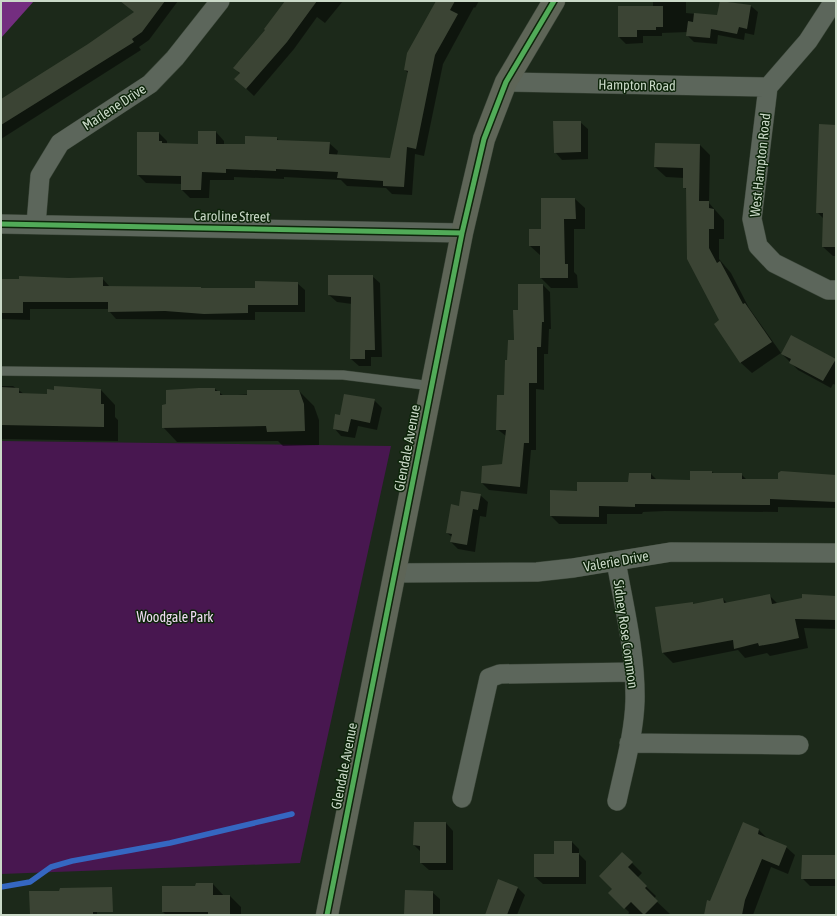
<svg xmlns="http://www.w3.org/2000/svg" width="837" height="916" viewBox="0 0 837 916" font-family="'Asap Condensed',sans-serif">
  <style>
    .green { fill: #481750 }
    .forest { fill: #742e80 }
    .shadow { fill: #0007 }
    .lines { fill: none; stroke-linecap: round; stroke-linejoin: round }
    .stream { stroke: #3567c1; stroke-width: 5.5 }
    .building { fill: #3b4434 }
    .service-casing { stroke: #3a4538; stroke-width: 10 }
    .minor-casing { stroke: #3a4538; stroke-width: 20 }
    .secondary-casing { stroke: #3a4538; stroke-width: 23 }
    .service { stroke: #5c665b; stroke-width: 9 }
    .minor { stroke: #5c665b; stroke-width: 19 }
    .secondary { stroke: #5e6557; stroke-width: 22 }
    .cycleway-casing { stroke: #0d250a; stroke-width: 8 }
    .cycleway { stroke: #51ab58; stroke-width: 5 }
    .labels { text-anchor: middle; dominant-baseline: central; stroke-width: 3; stroke-linejoin: round; paint-order: stroke }
    .street-label { font-size: 14px; fill: #cad9c8; stroke: #0d250a }
    .park-label { font-size: 14px; fill: #f0dbf3; stroke: #0d250a }
  </style>
  <rect width="100%" height="100%" fill="#1c291a"/>
  <path class="green" d="M 1,441 L 391,446 L 300,863 L 1,874 Z"/>
  <path class="forest" d="M 1,1 L 34,1 L 1,38 Z"/>
  <path class="shadow" d="M 135,1 L 178,1 L 149,40 L 139,47 L 141,50 L 1,139 L 1,100 L 89,45 L 135,12 Z
    M 299,1 L 343,1 L 325,23 L 317,17 L 294,49 L 254,96 L 236,79 L 240,74 L 234,67 Z
    M 437,1 L 479,1 L 475,8 L 474,7 L 443,64 L 424,156 L 415,154 L 412,195 L 392,194 L 386,188 L 347,186 L 341,180 L 284,177 L 284,179 L 234,177 L 234,180 L 210,180 L 209,198 L 190,198 L 182,190 L 182,184 L 146,183 L 138,175 L 159,133 L 167,141 L 167,144 L 199,145 L 199,132 L 216,132 L 224,141 L 224,145 L 246,145 L 277,138 L 279,141 L 329,143 L 338,151 L 337,155 L 391,159 L 409,74 L 405,70 Z
    M 653,1 L 686,1 L 686,13 L 718,16 L 721,1 L 751,6 L 758,12 L 754,35 L 745,33 L 744,40 L 718,35 L 717,44 L 694,42 L 687,35 L 688,32 L 662,33 L 662,36 L 643,36 L 643,43 L 626,44 L 619,37 L 653,7 Z
    M 580,122 L 588,129 L 588,159 L 562,160 L 555,152 Z
    M 836,126 L 836,256 L 833,256 L 823,247 L 824,219 L 817,212 Z
    M 700,145 L 710,155 L 709,203 L 724,220 L 724,239 L 719,239 L 719,259 L 731,273 L 749,308 L 781,353 L 752,373 L 741,363 L 715,324 L 721,320 L 687,190 L 684,187 L 684,178 L 666,177 L 655,167 Z
    M 575,199 L 585,208 L 585,229 L 574,229 L 574,272 L 577,275 L 578,288 L 551,288 L 541,278 L 540,255 L 530,246 L 542,230 Z
    M 372,276 L 380,283 L 382,357 L 371,357 L 371,366 L 359,366 L 351,359 L 352,304 L 337,302 L 329,295 Z
    M 102,278 L 110,287 L 256,289 L 297,283 L 305,290 L 305,312 L 255,312 L 255,320 L 116,319 L 109,311 L 109,309 L 30,309 L 30,320 L 1,319 L 1,280 Z
    M 543,285 L 550,292 L 551,329 L 549,329 L 548,354 L 544,354 L 544,390 L 536,389 L 536,450 L 531,450 L 527,494 L 489,490 L 482,483 L 483,467 L 503,464 L 506,436 L 497,429 L 505,396 L 508,361 L 515,342 L 519,311 Z
    M 782,354 L 836,358 L 836,385 L 833,384 L 831,388 L 798,370 Z
    M 1,386 L 13,386 L 24,394 L 48,395 L 101,390 L 115,405 L 115,417 L 118,420 L 118,441 L 1,439 Z
    M 215,389 L 224,396 L 299,391 L 314,406 L 319,420 L 319,445 L 283,446 L 278,441 L 177,442 L 163,427 Z
    M 374,400 L 382,408 L 377,430 L 358,426 L 355,438 L 341,436 L 334,428 L 341,416 Z
    M 712,472 L 715,474 L 741,474 L 747,480 L 779,480 L 836,475 L 836,508 L 778,507 L 778,512 L 665,511 L 643,512 L 642,514 L 607,514 L 607,524 L 559,524 L 551,516 L 578,492 L 629,483 L 651,474 L 657,480 L 691,481 Z
    M 480,495 L 488,502 L 486,517 L 480,516 L 475,552 L 458,549 L 451,542 L 452,537 L 447,533 L 460,507 Z
    M 769,595 L 778,604 L 836,597 L 836,629 L 804,628 L 808,648 L 770,656 L 767,653 L 745,658 L 738,650 L 673,663 L 663,653 L 656,608 L 694,605 L 723,599 L 727,603 Z
    M 446,823 L 453,831 L 453,870 L 429,870 L 421,863 L 421,852 L 414,845 Z
    M 743,823 L 759,830 L 768,839 L 786,847 L 795,855 L 788,874 L 771,867 L 753,915 L 705,915 Z
    M 555,842 L 572,842 L 579,849 L 579,854 L 586,861 L 586,884 L 543,884 L 535,877 L 555,855 Z
    M 622,853 L 642,873 L 637,878 L 656,896 L 654,899 L 670,914 L 669,915 L 628,915 L 629,912 L 609,893 L 613,889 Z
    M 836,856 L 836,886 L 810,886 L 802,878 Z
    M 213,884 L 224,896 L 230,896 L 241,907 L 241,915 L 166,915 L 163,912 L 196,887 Z
    M 518,888 L 525,895 L 517,915 L 486,915 Z
    M 432,892 L 440,899 L 440,915 L 405,915 Z
    M 97,903 L 97,915 L 31,915 Z"/>
  <g class="lines">
    <path class="stream" d="M 1,887 L 30,882 L 51,867 L 72,861 L 170,843 L 292,814"/>
  </g>
  <path class="building" d="M 120,1 L 165,1 L 142,32 L 132,39 L 134,42 L 1,125 L 1,99 L 88,44 L 134,12 Z
    M 285,1 L 317,1 L 287,42 L 246,89 L 234,79 L 240,73 L 233,68 L 265,30 L 264,29 Z
    M 436,1 L 455,1 L 450,10 L 458,14 L 435,55 L 416,149 L 407,147 L 404,187 L 383,186 L 383,181 L 337,178 L 338,172 L 276,169 L 276,171 L 226,169 L 226,173 L 202,172 L 201,190 L 181,190 L 181,176 L 137,175 L 137,132 L 159,132 L 159,141 L 162,141 L 162,143 L 198,144 L 198,131 L 216,131 L 216,144 L 245,144 L 245,136 L 277,137 L 277,140 L 330,142 L 329,154 L 390,158 L 408,71 L 404,70 L 407,53 Z
    M 720,1 L 751,5 L 747,29 L 739,27 L 737,34 L 711,29 L 710,38 L 686,36 L 688,21 L 693,22 L 694,13 L 717,15 Z
    M 618,6 L 663,6 L 663,27 L 656,27 L 656,30 L 637,30 L 637,37 L 618,37 Z
    M 553,121 L 581,121 L 581,152 L 554,153 Z
    M 819,124 L 836,125 L 836,247 L 822,247 L 823,213 L 816,213 Z
    M 655,143 L 700,144 L 699,201 L 709,201 L 709,208 L 714,209 L 714,229 L 709,229 L 709,248 L 717,263 L 720,261 L 743,304 L 745,303 L 772,342 L 740,363 L 714,324 L 719,320 L 687,259 L 686,188 L 683,188 L 683,168 L 654,167 Z
    M 541,198 L 575,198 L 576,219 L 564,219 L 565,264 L 568,264 L 568,278 L 540,278 L 540,246 L 529,246 L 529,229 L 541,229 Z
    M 328,275 L 373,275 L 375,350 L 365,350 L 365,359 L 350,359 L 351,297 L 328,295 Z
    M 19,276 L 69,278 L 103,277 L 103,286 L 201,287 L 201,288 L 255,288 L 255,281 L 298,282 L 298,305 L 248,305 L 248,313 L 204,314 L 165,311 L 108,312 L 108,302 L 23,302 L 23,313 L 1,313 L 1,279 L 19,279 Z
    M 518,284 L 543,284 L 544,322 L 542,322 L 541,347 L 537,347 L 537,383 L 529,383 L 529,443 L 524,443 L 520,487 L 481,483 L 482,466 L 502,464 L 506,430 L 496,430 L 497,395 L 504,395 L 505,360 L 507,360 L 508,340 L 514,340 L 513,310 L 518,310 Z
    M 791,335 L 836,359 L 823,381 L 789,363 L 791,359 L 781,354 Z
    M 54,386 L 101,389 L 101,404 L 104,404 L 104,427 L 1,425 L 1,387 L 19,388 L 19,393 L 47,394 L 47,389 L 54,390 Z
    M 199,388 L 215,388 L 215,391 L 220,391 L 220,395 L 247,395 L 247,390 L 299,390 L 304,404 L 305,431 L 267,432 L 266,426 L 162,428 L 162,405 L 166,404 L 166,390 Z
    M 344,394 L 375,399 L 370,423 L 351,419 L 348,432 L 333,429 L 335,414 L 340,415 Z
    M 690,471 L 712,471 L 712,473 L 742,473 L 742,479 L 778,479 L 778,473 L 781,471 L 836,475 L 836,502 L 770,499 L 770,505 L 635,504 L 635,507 L 599,506 L 599,517 L 550,516 L 550,490 L 577,491 L 577,482 L 628,482 L 629,473 L 651,473 L 651,479 L 690,480 Z
    M 461,491 L 481,494 L 478,510 L 473,509 L 467,545 L 450,542 L 452,534 L 446,533 L 451,504 L 459,506 Z
    M 770,594 L 772,604 L 802,598 L 802,594 L 836,596 L 836,620 L 795,619 L 799,638 L 776,643 L 759,646 L 758,643 L 734,649 L 733,640 L 662,653 L 655,607 L 693,602 L 693,604 L 723,598 L 724,603 Z
    M 414,822 L 446,822 L 446,863 L 420,863 L 420,846 L 413,845 Z
    M 743,822 L 759,829 L 758,834 L 787,846 L 779,866 L 762,859 L 745,900 L 742,915 L 704,915 L 707,900 L 710,901 Z
    M 554,841 L 572,841 L 572,853 L 579,853 L 579,877 L 534,877 L 534,854 L 554,854 Z
    M 622,852 L 633,862 L 628,867 L 647,886 L 645,888 L 658,901 L 644,915 L 631,902 L 624,909 L 608,893 L 612,889 L 599,876 Z
    M 802,855 L 836,855 L 836,879 L 801,879 Z
    M 498,879 L 518,887 L 507,915 L 485,915 Z
    M 196,883 L 213,883 L 213,895 L 230,895 L 230,915 L 208,915 L 208,912 L 162,912 L 162,886 L 195,886 Z
    M 112,887 L 113,912 L 93,912 L 93,915 L 30,915 L 29,891 L 59,891 L 60,888 Z
    M 405,890 L 433,891 L 433,915 L 404,915 Z"/>
  <g class="lines">
    <defs>
      <path id="service" d="M 1,371 L 343,375 L 432,386"/>
      <path id="minor" d="M 506,82 L 768,87
        M 768,87 L 752,219 L 758,246 L 774,263 L 828,290 L 836,290
        M 768,87 L 808,41 L 834,1
        M 1,224 L 462,233
        M 36,224 L 40,176 L 60,143 L 150,84 L 175,58 L 220,1
        M 616,561 C 624,607 636,654 635,701 C 634,734 624,768 617,801
        M 395,573 L 537,572 L 573,568 L 671,552 L 836,553
        M 629,743 L 799,745
        M 462,798 L 489,678 L 500,674 L 634,672"/>
      <path id="secondary" d="M 327,915 L 462,233 L 484,139 L 506,82 L 554,1"/>
    </defs>
    <use href="#service" class="service-casing"/>
    <use href="#minor" class="minor-casing"/>
    <use href="#secondary" class="secondary-casing"/>
    <use href="#service" class="service"/>
    <use href="#minor" class="minor"/>
    <use href="#secondary" class="secondary"/>
    <defs>
      <path id="cycleway" d="M 1,224 L 462,233
        M 327,915 L 462,233 L 484,139 L 506,82 L 554,1"/>
    </defs>
    <use href="#cycleway" class="cycleway-casing"/>
    <use href="#cycleway" class="cycleway"/>
  </g>
  <g class="labels">
    <g class="street-label">
      <text transform="translate(637 85) rotate(1)">Hampton Road</text>
      <text transform="translate(114 107) rotate(-33)">Marlene Drive</text>
      <text transform="translate(760 165) rotate(-84)">West Hampton Road</text>
      <text transform="translate(232 216) rotate(1)">Caroline Street</text>
      <text transform="translate(407 448) rotate(-79)">Glendale Avenue</text>
      <text transform="translate(616 561) rotate(-10)">Valerie Drive</text>
      <text transform="translate(626 634) rotate(82)">Sidney Rose Common</text>
      <text transform="translate(344 766) rotate(-79)">Glendale Avenue</text>
    </g>
    <g class="park-label">
      <text x="175" y="617">Woodgale Park</text>
    </g>
  </g>
  <rect width="837" height="916" fill="none" stroke="#cad9c8" stroke-width="4"/>
</svg>
